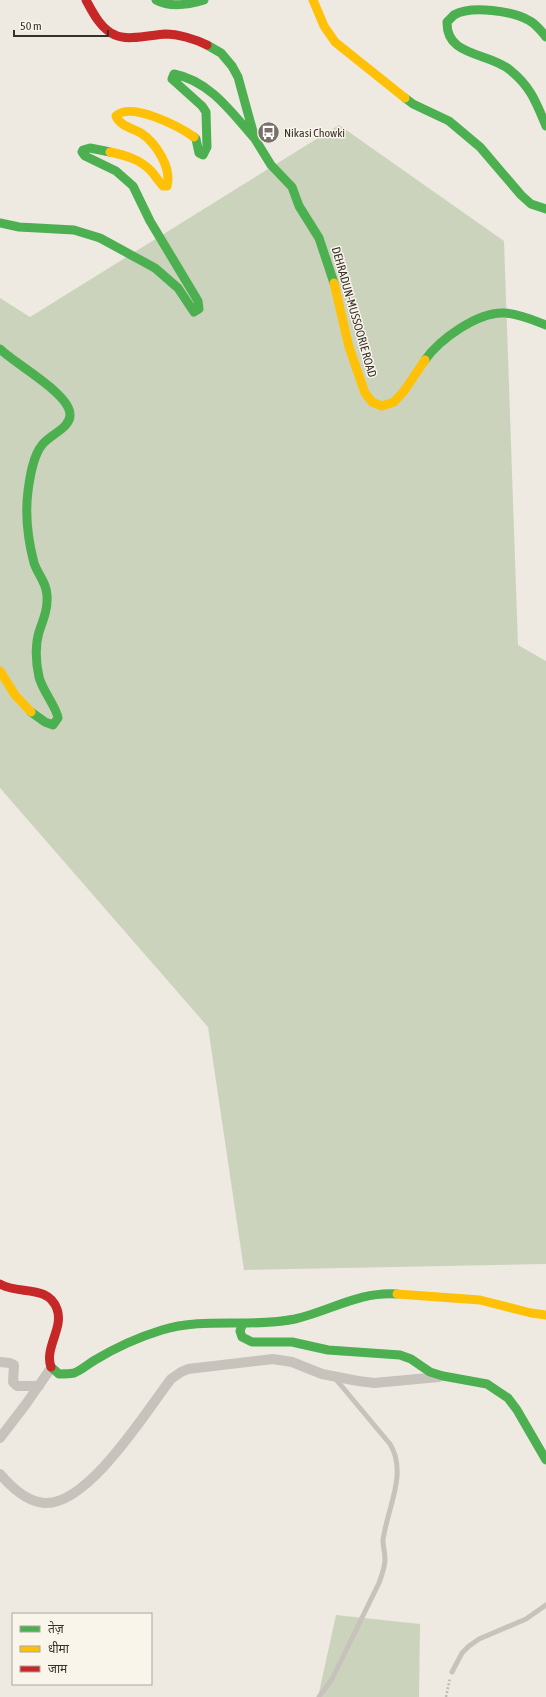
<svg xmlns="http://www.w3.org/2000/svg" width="546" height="1697" viewBox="0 0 546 1697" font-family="'Asap Condensed','Noto Sans Devanagari',sans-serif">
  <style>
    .green { fill: #ccd3bd }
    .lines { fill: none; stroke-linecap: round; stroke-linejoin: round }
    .path { stroke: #bfbbb4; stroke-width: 2.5; stroke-dasharray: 2 2; stroke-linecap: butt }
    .lane { stroke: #c7c2bb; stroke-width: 5 }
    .street { stroke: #c7c2bb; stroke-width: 10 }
    .fast { stroke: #4caf50; stroke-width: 9 }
    .slow { stroke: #ffc107; stroke-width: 9 }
    .jam { stroke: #c62828; stroke-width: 9 }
    .labels { text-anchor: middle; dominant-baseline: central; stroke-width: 3; stroke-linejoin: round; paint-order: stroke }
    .poi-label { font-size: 12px; fill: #38302a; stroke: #f9f5eb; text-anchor: start }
    .street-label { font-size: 12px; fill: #38302a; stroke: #f9f5eb }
  </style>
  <rect width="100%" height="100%" fill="#eeeae2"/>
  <path class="green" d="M 339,125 L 504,241 L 518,645 L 546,661 L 546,1264 L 244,1270 L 208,1027 L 0,788 L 0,298 L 30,317 Z
    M 336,1615 L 420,1624 L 419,1697 L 318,1697 Z"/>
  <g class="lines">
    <path class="path" d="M 446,1697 L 450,1678"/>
    <path class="lane" d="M 452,1672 L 462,1653 L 469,1646 L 479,1639 L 526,1619 L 546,1605
      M 319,1697 L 332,1679 L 379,1583 C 382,1575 385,1567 385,1559 C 385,1553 383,1547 383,1540 C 387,1509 408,1473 390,1444 L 334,1377"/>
    <path class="street" d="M 0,1362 L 10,1363 L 14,1365 L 13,1382 L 17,1386 L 39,1386
      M 0,1438 L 26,1404 L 51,1368
      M 0,1474 C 11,1487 27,1502 45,1503 C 89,1505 147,1410 171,1379 L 181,1372 L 188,1369 L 273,1359 L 292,1362 L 322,1374 L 358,1381 L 374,1383 L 439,1377"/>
    <path class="fast" d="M 156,0 C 171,8 188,5 204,0
      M 546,37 C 541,31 537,25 530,21 C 514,11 471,5 454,15 C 452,17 449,20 447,22 C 446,57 489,52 510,70 C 531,87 536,102 546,126
      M 207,45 L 221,53 L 232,66 L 238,77 L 255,139 L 271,165 L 292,187 L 299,206 L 319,238 L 334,283
      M 405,98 L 413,104 L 449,121 L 480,147 L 521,195 L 531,204 L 546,209
      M 194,137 L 196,139 L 199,153 L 203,155 L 207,147 L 206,112 L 202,106 L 172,79 L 174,74 C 210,81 232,113 255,139
      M 0,223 L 19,227 L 74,230 L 100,238 L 155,268 L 178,288 L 194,312 L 199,309 L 198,301 L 150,221 L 133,186 L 116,171 L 85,156 L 82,152 L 83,150 L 90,148 L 110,152
      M 0,349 C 15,364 69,393 70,414 C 71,428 49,435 42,445 C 33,456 30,476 28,491 C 25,514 28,540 34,563 C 38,575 47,583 47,596 C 48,609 43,620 39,632 C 35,646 36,663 39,677 C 42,690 57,708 58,718 L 53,725 L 45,722 L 31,712
      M 425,360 C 439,340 478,311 505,313 C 519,314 533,320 546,325
      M 243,1323 L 240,1331 L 242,1337 L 252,1342 L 292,1342 L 328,1350 L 400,1355 L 411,1359 L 430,1372 L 443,1376 L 487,1384 L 508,1398 L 517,1410 L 546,1460
      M 51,1367 L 59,1374 C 64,1374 69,1374 74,1373 C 82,1370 88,1364 95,1360 C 115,1348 139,1337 162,1330 C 204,1317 251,1328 295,1319 C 330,1311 360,1291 397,1294"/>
    <path class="slow" d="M 313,0 L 324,26 L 335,42 L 405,98
      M 110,152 C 124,155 140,159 151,171 C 155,175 158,181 163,186 L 167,186 C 172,168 156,143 141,133 C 132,128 120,126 116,116 C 131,101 180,127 194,137
      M 334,283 L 349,347 L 365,393 L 372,402 L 382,406 L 394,402 L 404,391 L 425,360
      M 0,671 L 15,695 L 31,712
      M 397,1294 L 480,1300 L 531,1313 L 546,1315"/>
    <path class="jam" d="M 86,0 C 93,13 101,29 115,35 C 127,41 151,35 165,34 C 178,34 195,39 207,45
      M 0,1284 C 18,1295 48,1284 57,1309 C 64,1328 44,1348 51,1367"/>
  </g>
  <defs>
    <symbol id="bus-disc" viewBox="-11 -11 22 22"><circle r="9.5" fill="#78716a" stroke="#f9f5eb"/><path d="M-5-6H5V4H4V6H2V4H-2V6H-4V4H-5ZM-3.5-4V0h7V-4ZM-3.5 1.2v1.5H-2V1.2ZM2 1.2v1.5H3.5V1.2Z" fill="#fff"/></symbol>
  </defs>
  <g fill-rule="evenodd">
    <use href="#bus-disc" x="256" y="120" width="25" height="25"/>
  </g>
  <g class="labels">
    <g class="poi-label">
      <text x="284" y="133">Nikasi Chowki</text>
    </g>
    <g class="street-label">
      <text transform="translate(354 312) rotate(74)">DEHRADUN-MUSSOORIE ROAD</text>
    </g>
  </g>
  <rect x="12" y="1613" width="140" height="72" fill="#f9f5eb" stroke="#aca69e"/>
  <rect x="20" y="1626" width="20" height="6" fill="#4caf50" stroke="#aca69e"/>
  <text x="48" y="1633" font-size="12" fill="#38302a">तेज़</text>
  <rect x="20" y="1646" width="20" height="6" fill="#ffc107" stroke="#aca69e"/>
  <text x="48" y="1653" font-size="12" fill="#38302a">धीमा</text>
  <rect x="20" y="1666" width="20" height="6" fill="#c62828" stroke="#aca69e"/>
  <text x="48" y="1673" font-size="12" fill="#38302a">जाम</text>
  <path d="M14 30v6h94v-6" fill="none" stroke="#38302a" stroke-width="2"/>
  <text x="20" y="30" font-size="12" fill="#38302a" stroke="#f9f5eb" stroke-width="3" paint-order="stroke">50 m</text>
</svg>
